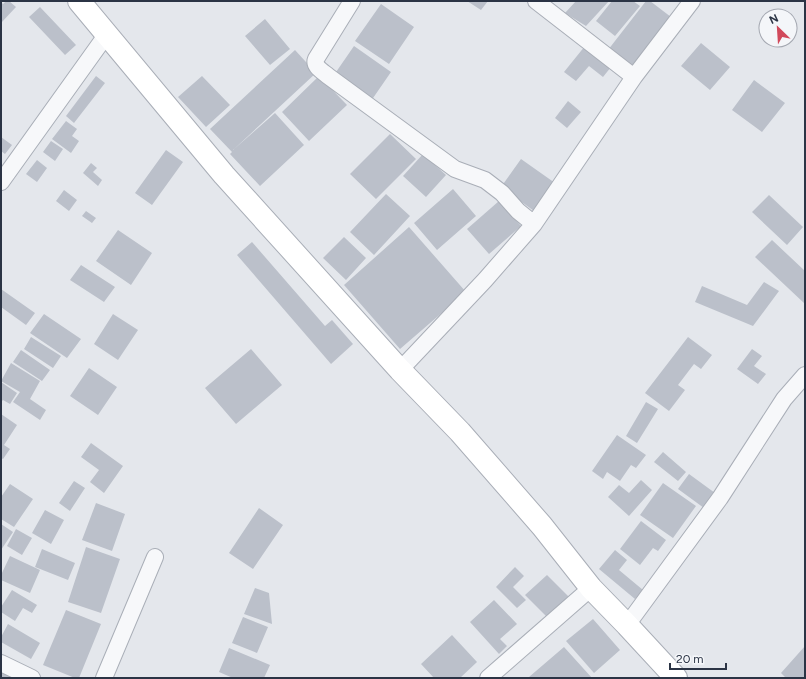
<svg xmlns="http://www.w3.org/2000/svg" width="806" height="679" viewBox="0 0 806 679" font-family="Figtree,sans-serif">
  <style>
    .building { fill: #bbc0ca }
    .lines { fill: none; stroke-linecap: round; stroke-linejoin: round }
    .street-casing { stroke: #a9aeb7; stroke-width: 18 }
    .secondary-casing { stroke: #a9aeb7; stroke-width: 24 }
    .street { stroke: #f7f8fa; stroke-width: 16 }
    .secondary { stroke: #fff; stroke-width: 22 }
  </style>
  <rect width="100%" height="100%" fill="#e4e7ec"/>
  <path class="building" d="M 6,1 L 9,1 L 16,7 L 1,23 L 1,2 L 3,4 Z
    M 467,1 L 488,1 L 481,10 Z
    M 576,1 L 609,1 L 586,26 L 565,13 Z
    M 612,1 L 633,1 L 640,6 L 615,36 L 596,21 Z
    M 646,1 L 650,1 L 671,17 L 631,68 L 608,50 Z
    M 381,4 L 414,27 L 389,64 L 355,41 Z
    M 40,7 L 76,45 L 65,55 L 29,17 Z
    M 265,19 L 290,49 L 270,65 L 245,36 Z
    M 701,43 L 730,67 L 710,90 L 681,66 Z
    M 354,46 L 391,72 L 371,101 L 334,75 Z
    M 585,46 L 611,67 L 603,77 L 589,66 L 576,81 L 564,72 Z
    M 295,50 L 316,73 L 233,150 L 275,113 L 304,145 L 260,186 L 230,154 L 232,152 L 210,129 Z
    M 96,76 L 105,83 L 74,123 L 66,116 Z
    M 202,76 L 230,105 L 206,127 L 178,97 Z
    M 319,76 L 347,105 L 309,141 L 282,112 Z
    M 754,80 L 785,103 L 762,132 L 732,110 Z
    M 568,101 L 581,112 L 567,128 L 555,118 Z
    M 66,121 L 77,129 L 72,136 L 79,141 L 71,153 L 52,139 Z
    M 390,134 L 416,159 L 376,199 L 350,174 Z
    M 1,137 L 12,145 L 5,154 L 1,151 Z
    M 51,141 L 63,149 L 55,161 L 43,152 Z
    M 166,150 L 183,162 L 152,205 L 135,193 Z
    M 423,154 L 446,175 L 426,197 L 403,176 Z
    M 521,159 L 555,183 L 534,211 L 501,187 Z
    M 37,160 L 47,168 L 37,182 L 26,174 Z
    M 91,163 L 97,168 L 93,172 L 102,180 L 98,186 L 83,173 Z
    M 453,189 L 476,216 L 437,250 L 414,223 Z
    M 64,190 L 77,200 L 69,211 L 56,201 Z
    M 386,194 L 410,216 L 374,255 L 350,232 Z
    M 769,195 L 803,227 L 787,245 L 752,212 Z
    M 499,201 L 521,226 L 489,254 L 467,229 Z
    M 86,211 L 96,218 L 92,223 L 82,216 Z
    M 409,227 L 466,292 L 400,349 L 344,285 Z
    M 118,230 L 152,253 L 131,285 L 96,261 Z
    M 344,237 L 366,258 L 346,280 L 323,258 Z
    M 772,240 L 805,271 L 805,304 L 755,257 Z
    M 252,242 L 325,326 L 332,320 L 353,344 L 331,364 L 237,255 Z
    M 81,265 L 115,287 L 104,302 L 70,280 Z
    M 764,282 L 779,291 L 753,326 L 695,302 L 702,286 L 747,305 Z
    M 1,289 L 35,313 L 26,325 L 1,307 Z
    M 44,314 L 81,339 L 67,358 L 30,333 Z
    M 113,314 L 138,330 L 118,360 L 94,344 Z
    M 31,337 L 61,356 L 53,368 L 24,349 Z
    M 688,337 L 712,355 L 701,369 L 694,364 L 678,385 L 685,390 L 669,411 L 645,393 Z
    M 251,349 L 282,385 L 236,424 L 205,388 Z
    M 752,349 L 762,356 L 754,366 L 766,374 L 758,384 L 737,369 Z
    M 21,350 L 50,370 L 42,381 L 13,362 Z
    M 11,363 L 40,381 L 30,399 L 46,410 L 40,420 L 13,402 L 20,392 L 1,381 Z
    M 89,368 L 117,387 L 98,415 L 70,396 Z
    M 1,382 L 17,393 L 10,404 L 3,400 L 1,402 Z
    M 646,402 L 658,409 L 637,443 L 626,436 Z
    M 1,414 L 17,425 L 4,445 L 10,449 L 3,459 L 1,458 Z
    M 617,435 L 646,455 L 636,468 L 631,465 L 620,481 L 607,472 L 603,479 L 592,471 Z
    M 91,443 L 123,466 L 104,493 L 90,482 L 99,470 L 81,457 Z
    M 663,452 L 686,472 L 678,481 L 654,462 Z
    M 689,474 L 715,493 L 704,508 L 678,489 Z
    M 641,480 L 652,490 L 629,516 L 608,497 L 619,485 L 629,493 Z
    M 74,481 L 85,488 L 70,511 L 59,503 Z
    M 663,483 L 696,506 L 673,538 L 640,515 Z
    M 10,484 L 33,499 L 14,527 L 1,519 L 1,497 Z
    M 96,503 L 125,514 L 112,551 L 82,540 Z
    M 259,508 L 283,525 L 253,569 L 229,553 Z
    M 45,510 L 64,520 L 51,544 L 32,533 Z
    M 641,521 L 666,540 L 658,551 L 653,548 L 640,565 L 620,549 Z
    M 1,524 L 13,532 L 1,550 Z
    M 16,529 L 32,538 L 22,555 L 7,546 Z
    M 86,547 L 120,559 L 101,613 L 68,602 Z
    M 42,549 L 75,563 L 68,580 L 35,567 Z
    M 615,550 L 627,560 L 619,570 L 643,590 L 635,599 L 599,569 Z
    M 10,556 L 40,570 L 30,593 L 1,580 L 1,575 Z
    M 515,567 L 524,576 L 513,587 L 526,600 L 517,608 L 496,587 Z
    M 547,575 L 569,597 L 548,618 L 525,595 Z
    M 255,588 L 269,593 L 272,624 L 244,614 Z
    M 12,590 L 37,605 L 32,613 L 23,608 L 15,621 L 1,612 L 1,607 Z
    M 494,600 L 517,624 L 500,639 L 507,646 L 499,654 L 470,622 Z
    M 66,610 L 101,624 L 79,678 L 75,678 L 43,665 Z
    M 243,617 L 268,627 L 257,653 L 232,643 Z
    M 593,619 L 620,650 L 594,673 L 566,641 Z
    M 8,624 L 40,643 L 31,659 L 1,642 L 1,637 Z
    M 452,635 L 477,662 L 460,678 L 434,678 L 421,664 Z
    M 805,646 L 805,678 L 786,678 L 781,673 Z
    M 564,647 L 592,678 L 530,678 L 529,677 Z
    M 229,648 L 270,665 L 264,678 L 233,678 L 219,672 Z
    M 1,665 L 17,678 L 1,678 Z"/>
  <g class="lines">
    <defs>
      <path id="street" d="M 352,1 L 316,59 C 313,66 322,71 328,76 L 455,169 L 485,180 L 502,193 L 518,211 L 534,224
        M 536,1 L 634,77
        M 1,182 L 107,34
        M 400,370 L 485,280 L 534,224 L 634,77 L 692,1
        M 627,625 L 720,498 L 784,399 L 805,375
        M 1,663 L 32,678
        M 104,678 L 155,557
        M 488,678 L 591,588"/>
      <path id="secondary" d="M 79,1 L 224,175 L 400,370 L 460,432 L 542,526 L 591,588 L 627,625 L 676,678"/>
    </defs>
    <use href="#street" class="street-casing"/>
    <use href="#secondary" class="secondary-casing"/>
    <use href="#street" class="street"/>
    <use href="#secondary" class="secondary"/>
  </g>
  <rect width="806" height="679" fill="none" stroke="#2b3445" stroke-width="4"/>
  <g transform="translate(778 28) rotate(335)"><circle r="19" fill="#f4f6f9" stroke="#a4a8b1"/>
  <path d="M0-3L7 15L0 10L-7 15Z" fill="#d1495b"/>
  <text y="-6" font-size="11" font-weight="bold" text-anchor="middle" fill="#2b3445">N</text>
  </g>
  <path d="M670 663v6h56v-6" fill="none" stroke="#2b3445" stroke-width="2"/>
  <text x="676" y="663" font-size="12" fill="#2b3445" stroke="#f4f6f9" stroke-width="3" paint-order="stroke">20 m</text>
</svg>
